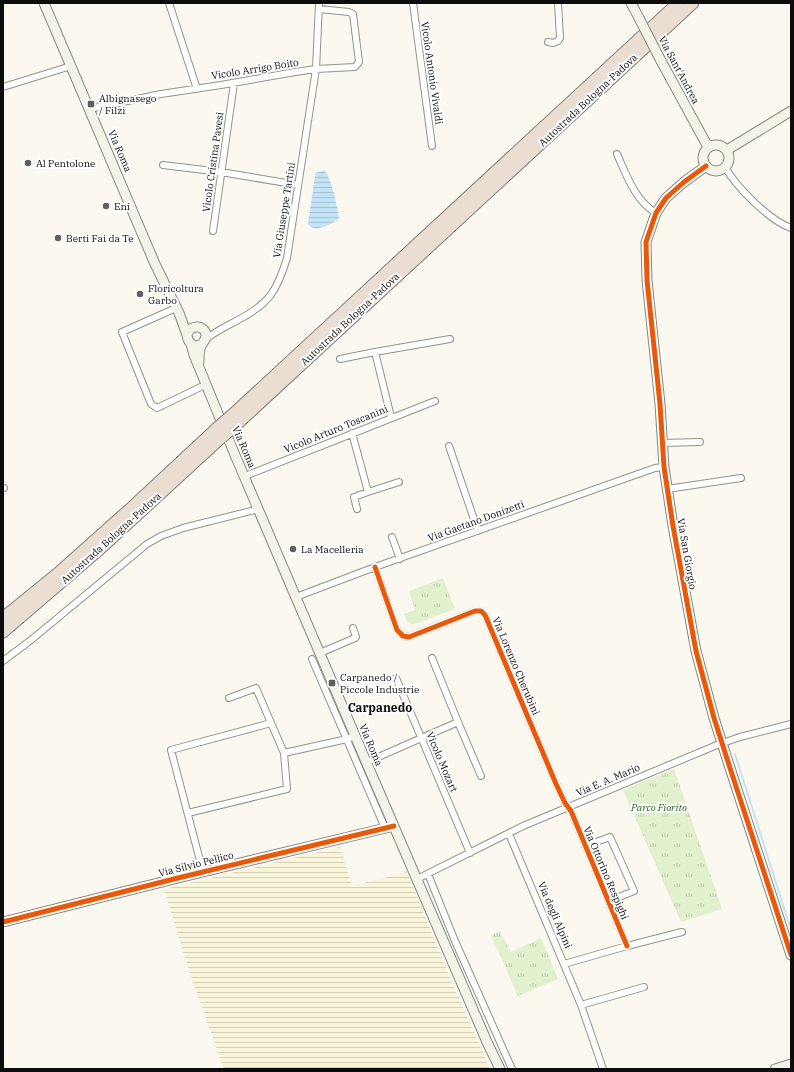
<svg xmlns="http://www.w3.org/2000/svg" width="794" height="1072" viewBox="0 0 794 1072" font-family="'IBM Plex Serif',serif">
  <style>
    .farmland { fill: url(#farmland-rules) }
    .grass { fill: url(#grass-tufts) }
    .water { fill: url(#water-rules) }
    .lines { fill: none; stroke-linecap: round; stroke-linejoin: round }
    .stream { stroke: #c3e4f7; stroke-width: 2 }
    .street-casing { stroke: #93928e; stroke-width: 8 }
    .secondary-casing { stroke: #8a8985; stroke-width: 11 }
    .highway-casing { stroke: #80807c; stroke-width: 13 }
    .street { stroke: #fefefd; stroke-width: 6 }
    .secondary { stroke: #f4f3e8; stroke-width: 9 }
    .highway { stroke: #eaded3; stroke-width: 11 }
    .secondary-bridge-casing { stroke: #8a8985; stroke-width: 11; stroke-linecap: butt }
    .highway-bridge-casing { stroke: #80807c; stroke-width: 13; stroke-linecap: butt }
    .secondary-bridge { stroke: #f4f3e8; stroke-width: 9 }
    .highway-bridge { stroke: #eaded3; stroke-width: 11 }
    .cycleway-casing { stroke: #fff; stroke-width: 8 }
    .cycleway { stroke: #e8590c; stroke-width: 5 }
    .poi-dot { fill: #5f5f5b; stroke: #fff; stroke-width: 1.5 }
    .labels { text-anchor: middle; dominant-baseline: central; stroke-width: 4; stroke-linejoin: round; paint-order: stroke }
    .street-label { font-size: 10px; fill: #0c0c0c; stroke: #fff }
    .poi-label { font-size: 10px; fill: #0c0c0c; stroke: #fff; text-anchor: start }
    .park-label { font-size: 10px; font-style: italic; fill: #286818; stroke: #fff }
    .quarter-label { font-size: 12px; font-weight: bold; fill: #0c0c0c; stroke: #fff }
  </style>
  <defs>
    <pattern id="farmland-rules" width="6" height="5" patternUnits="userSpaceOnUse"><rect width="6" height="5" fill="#f8f5da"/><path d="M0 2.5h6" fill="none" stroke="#d3d1ba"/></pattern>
    <pattern id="grass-tufts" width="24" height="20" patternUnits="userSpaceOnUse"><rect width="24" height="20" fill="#e2f1cd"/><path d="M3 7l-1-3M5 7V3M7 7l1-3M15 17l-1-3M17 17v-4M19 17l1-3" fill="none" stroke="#c1cdaf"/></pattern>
    <pattern id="water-rules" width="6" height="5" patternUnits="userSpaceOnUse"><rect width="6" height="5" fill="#c3e4f7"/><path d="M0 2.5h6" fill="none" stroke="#a6c2d3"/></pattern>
  </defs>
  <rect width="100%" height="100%" fill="#faf8ef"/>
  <path class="farmland" d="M 340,847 L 352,886 L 407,872 L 455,989 L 490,1069 L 224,1069 L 191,977 L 164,889 Z"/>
  <path class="grass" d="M 443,578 L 455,609 L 418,623 L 410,624 L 407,621 L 404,614 L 415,610 L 409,591 Z
    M 674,769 L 722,909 L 681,922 L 623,790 Z
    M 500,931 L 511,952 L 541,938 L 558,979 L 518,996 L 491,935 Z"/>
  <path class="water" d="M 324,170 C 331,176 338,209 339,219 C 331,224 314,234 308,224 L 315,176 L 316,173 Z"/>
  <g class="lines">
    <path class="stream" d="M 735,754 L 791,930"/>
    <defs>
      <path id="street" d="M 169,3 L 197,89
        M 413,3 L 432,146
        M 548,42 L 553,43 L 558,41 L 560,38 L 558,3
        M 3,87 L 71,66
        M 89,109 L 161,94 L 221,85 L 295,72 L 316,69 L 355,67 L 359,62 L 353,14 L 349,12 L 319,9
        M 617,154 C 626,174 635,201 656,213
        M 163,165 L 221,172 L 298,185
        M 725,167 C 737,188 769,220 791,228
        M 213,231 L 234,83
        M 176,308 L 122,332 L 151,404 L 157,408 L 207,384
        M 206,339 C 216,331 227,326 238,320 C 269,304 277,291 287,258 L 316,69 L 319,3
        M 375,352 L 391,417
        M 340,359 L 375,352 L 450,339
        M 352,433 L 368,492 L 399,482
        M 662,443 L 700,442
        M 449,446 L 478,531
        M 245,476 L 435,401
        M 3,488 L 4,488
        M 667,489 L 741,478
        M 357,509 L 354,497 L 368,492
        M 392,537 L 400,559
        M 375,567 L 397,630 L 403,636 L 409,637 L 475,611 L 481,611 L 485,615 L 556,784 L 565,803 L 571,811 L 627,946
        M 296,597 L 375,567 L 655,468 L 664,467
        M 320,653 L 355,638 L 356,637 L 353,628
        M 312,659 L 385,828
        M 3,661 L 31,640 L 147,544 L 161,536 L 183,528 L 259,509
        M 396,678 L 470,853
        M 229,698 L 256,688 L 284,753
        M 458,722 L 481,776
        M 367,762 L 458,722 L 432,658
        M 188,813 L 287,789 L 284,753 L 347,739 L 355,736
        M 509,834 L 581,1005 L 603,1069
        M 585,846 L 610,837 L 634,891 L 609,901
        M 203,872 L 171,750 L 271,723
        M 428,874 L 455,941 L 512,1069
        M 417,879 L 523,826 L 717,745 L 740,737 L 791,724
        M 564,964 L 627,946 L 682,932
        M 581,1005 L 644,987"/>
      <path id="secondary" d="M 44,3 L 155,264 L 179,313 L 187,335
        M 631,3 L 639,18
        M 660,59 L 708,147
        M703 158a13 13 0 1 1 26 0a13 13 0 1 1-26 0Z
        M 727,150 L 791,111
        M 706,166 L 684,182 L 666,198 L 656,213 L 646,242 L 647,280 L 660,404 L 664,467 L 673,526 L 696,651 L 714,718 L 730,768 L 791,955
        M 191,344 L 194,355 L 235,455 L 374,780 L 487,1042 L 500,1069
        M 199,362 C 199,356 199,351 201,346 C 203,343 205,340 206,337 C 207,325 190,323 187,335 C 188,344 195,348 202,344
        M 3,922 L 182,877 L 394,826
        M 775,1069 L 791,1064"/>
      <path id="highway" d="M 231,416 L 678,3
        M 237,424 L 693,3
        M 3,618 L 57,574 L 130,509 L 216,429
        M 3,632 L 101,548 L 222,437"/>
    </defs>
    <use href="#street" class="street-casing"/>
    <use href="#secondary" class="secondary-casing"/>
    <use href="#highway" class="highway-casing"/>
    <use href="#street" class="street"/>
    <use href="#secondary" class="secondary"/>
    <use href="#highway" class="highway"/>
    <defs>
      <path id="secondary-bridge" d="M 639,18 L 660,59"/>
      <path id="highway-bridge" d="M 216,429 L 231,416
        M 222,437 L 237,424"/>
    </defs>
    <use href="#secondary-bridge" class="secondary-bridge-casing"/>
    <use href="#highway-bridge" class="highway-bridge-casing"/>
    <use href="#secondary-bridge" class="secondary-bridge"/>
    <use href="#highway-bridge" class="highway-bridge"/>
    <defs>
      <path id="cycleway" d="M 706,166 L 684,182 L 666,198 L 656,213 L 646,242 L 647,280 L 660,404 L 664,467 L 673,526 L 696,651 L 714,718 L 730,768 L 791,955
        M 375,567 L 397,630 L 403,636 L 409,637 L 475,611 L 481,611 L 485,615 L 556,784 L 565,803 L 571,811 L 627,946
        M 3,922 L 182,877 L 394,826"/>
    </defs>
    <use href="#cycleway" class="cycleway-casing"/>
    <use href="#cycleway" class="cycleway"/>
  </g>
  <g class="poi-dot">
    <rect x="87" y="100" width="8" height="8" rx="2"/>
    <circle cx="28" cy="163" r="4"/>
    <circle cx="106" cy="206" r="4"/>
    <circle cx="58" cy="238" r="4"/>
    <circle cx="140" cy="294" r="4"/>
    <circle cx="293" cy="549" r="4"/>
    <rect x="328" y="679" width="8" height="8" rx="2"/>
  </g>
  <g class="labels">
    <g class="street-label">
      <text transform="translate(255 69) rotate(-9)">Vicolo Arrigo Boito</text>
      <text transform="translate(679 70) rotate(62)">Via Sant'Andrea</text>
      <text transform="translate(432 73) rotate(82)">Vicolo Antonio Vivaldi</text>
      <text transform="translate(588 100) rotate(-43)">Autostrada Bologna-Padova</text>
      <text transform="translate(120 151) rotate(67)">Via Roma</text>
      <text transform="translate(213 162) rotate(-82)">Vicolo Cristina Pavesi</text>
      <text transform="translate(284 210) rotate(-81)">Via Giuseppe Tartini</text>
      <text transform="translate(350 319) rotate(-43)">Autostrada Bologna-Padova</text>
      <text transform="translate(336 429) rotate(-22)">Vicolo Arturo Toscanini</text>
      <text transform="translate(244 447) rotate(67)">Via Roma</text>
      <text transform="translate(476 521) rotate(-20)">Via Gaetano Donizetti</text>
      <text transform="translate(111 538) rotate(-42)">Autostrada Bologna-Padova</text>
      <text transform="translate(687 554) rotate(80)">Via San Giorgio</text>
      <text transform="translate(516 666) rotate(67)">Via Lorenzo Cherubini</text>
      <text transform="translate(371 745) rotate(67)">Via Roma</text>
      <text transform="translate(442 762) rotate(67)">Vicolo Mozart</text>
      <text transform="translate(608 780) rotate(-23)">Via E. A. Mario</text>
      <text transform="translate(196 864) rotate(-14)">Via Silvio Pellico</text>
      <text transform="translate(606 873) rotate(67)">Via Ottorino Respighi</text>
      <text transform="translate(555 915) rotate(67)">Via degli Alpini</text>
    </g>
    <g class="poi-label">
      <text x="99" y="98">Albignasego<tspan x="99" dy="12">/ Filzi</tspan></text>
      <text x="36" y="163">Al Pentolone</text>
      <text x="114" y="206">Eni</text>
      <text x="66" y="238">Berti Fai da Te</text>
      <text x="148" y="288">Floricoltura<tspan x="148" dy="12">Garbo</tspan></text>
      <text x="301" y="549">La Macelleria</text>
      <text x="340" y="677">Carpanedo /<tspan x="340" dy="12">Piccole Industrie</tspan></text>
    </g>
    <g class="park-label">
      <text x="659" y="807">Parco Fiorito</text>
    </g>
    <g class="quarter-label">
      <text x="380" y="707">Carpanedo</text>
    </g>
  </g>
  <rect width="794" height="1072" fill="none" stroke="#0c0c0c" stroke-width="8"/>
</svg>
